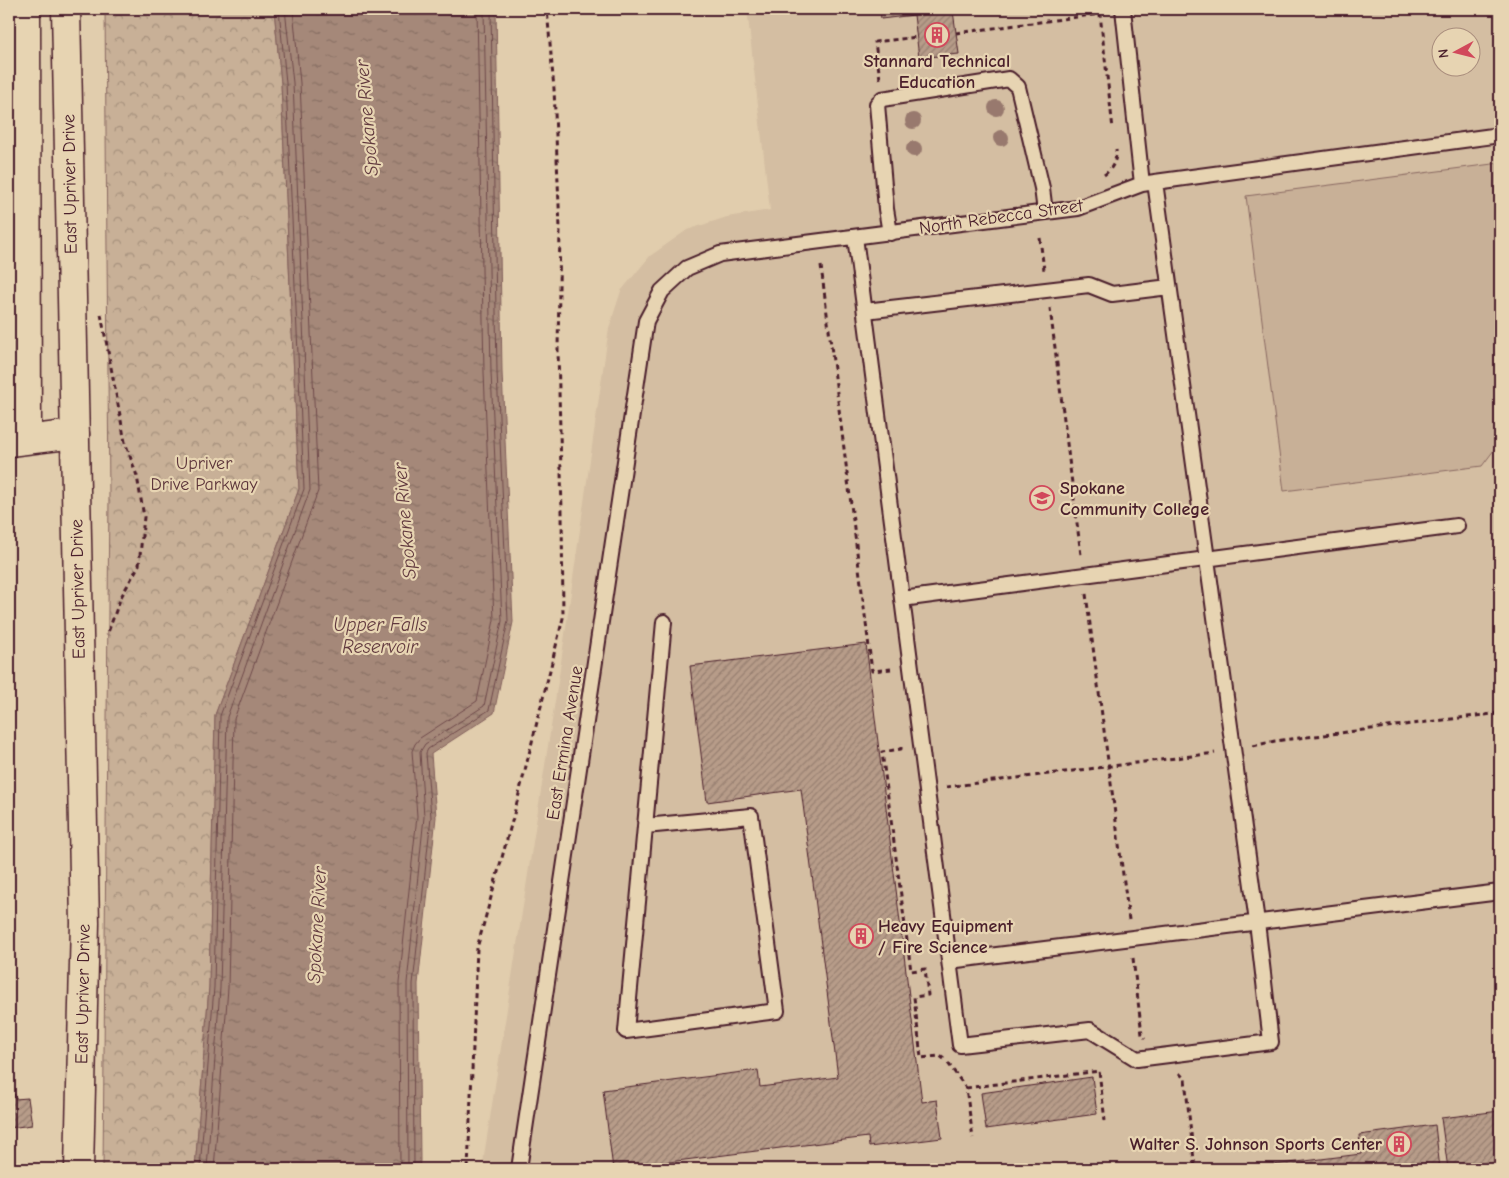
<svg xmlns="http://www.w3.org/2000/svg" width="1509" height="1178" viewBox="0 0 1509 1178" font-family="'Comic Neue',sans-serif">
  <style>
    .built { fill: #d4bea2; fill-rule: evenodd }
    .forest { fill: url(#forest-crowns); stroke: #896861 }
    .pitch { fill: #c8b097; stroke: #896861 }
    .water { fill: url(#water-ripples); stroke: #815e5a }
    .lines { fill: none; stroke-linecap: round; stroke-linejoin: round }
    .shore { stroke: #6e494a; stroke-width: 1 }
    .building { fill: url(#building-hatch); stroke: #4a1f2b }
    .lane-casing { stroke: #4a1f2b; stroke-width: 18 }
    .street-casing { stroke: #4a1f2b; stroke-width: 31 }
    .secondary-casing { stroke: #4a1f2b; stroke-width: 31 }
    .path { stroke: #4a1f2b; stroke-width: 3; stroke-dasharray: 5 4; stroke-linecap: butt }
    .lane { stroke: #e7d4b2; stroke-width: 14 }
    .street { stroke: #e7d4b2; stroke-width: 28 }
    .secondary { stroke: #e7d4b2; stroke-width: 28 }
    .tree { fill: #98796e }
    .labels { text-anchor: middle; dominant-baseline: central; stroke-width: 4.5; stroke-linejoin: round; paint-order: stroke }
    .poi-label { font-size: 18px; font-weight: bold; fill: #4a1f2b; stroke: #e7d4b2; text-anchor: start }
    .street-label { font-size: 18px; fill: #4a1f2b; stroke: #e7d4b2 }
    .park-label { font-size: 18px; fill: #5d353b; stroke: #e7d4b2 }
    .water-label { font-size: 19px; font-style: italic; fill: #61393e; stroke: #e7d4b2 }
  </style>
  <defs>
    <pattern id="forest-crowns" width="20" height="18" patternUnits="userSpaceOnUse" patternTransform="scale(1.25)"><rect width="20" height="18" fill="#c8b097"/><path d="M2 6a3 3 0 1 1 6 0M12 15a3 3 0 1 1 6 0" fill="none" stroke="#a48f7b"/></pattern>
    <pattern id="water-ripples" width="26" height="14" patternUnits="userSpaceOnUse" patternTransform="scale(1.25)"><rect width="26" height="14" fill="#a58879"/><path d="M2 4q2-2 4 0t4 0M15 11q2-2 4 0t4 0" fill="none" stroke="#886f63"/></pattern>
    <pattern id="building-hatch" width="6" height="6" patternUnits="userSpaceOnUse" patternTransform="scale(1.25)"><rect width="6" height="6" fill="#b79c89"/><path d="M-1 1l2-2M0 6l6-6M5 7l2-2" fill="none" stroke="#977f70"/></pattern>
  </defs>
  <rect width="100%" height="100%" fill="#e1cdad"/>
  <filter id="ink" filterUnits="userSpaceOnUse"><feTurbulence type="fractalNoise" baseFrequency=".02" numOctaves="2"/><feDisplacementMap in="SourceGraphic" scale="10" xChannelSelector="R" yChannelSelector="G"/><feConvolveMatrix kernelMatrix="1 2 1 2 8 2 1 2 1" color-interpolation-filters="sRGB"/></filter>
  <g filter="url(#ink)">
    <path class="built" d="M 747,9 L 1500,9 L 1500,1169 L 482,1169 L 560,669 L 609,328 L 621,291 L 650,256 L 687,230 L 727,217 L 770,210 ZM 1442,38 L 1472,38 L 1472,68 L 1442,68 Z"/>
    <path class="forest" d="M 105,9 L 274,9 L 281,83 L 299,489 L 215,715 L 209,987 L 195,1169 L 103,1169 L 109,496 Z"/>
    <path class="pitch" d="M 1500,163 L 1500,445 L 1497,446 L 1482,466 L 1284,491 L 1246,196 Z"/>
    <path class="water" d="M 274,9 L 496,9 L 502,372 L 513,622 L 494,713 L 431,754 L 436,817 L 418,984 L 420,1161 L 419,1169 L 195,1169 L 209,987 L 215,715 L 299,489 L 281,83 Z"/>
    <g class="lines">
      <path class="shore" d="M 200,1169 L 214,987 L 220,716 L 304,489 L 286,83 L 279,9
        M 207,1169 L 220,988 L 227,717 L 310,490 L 293,83 L 285,9
        M 214,1169 L 228,988 L 234,719 L 318,491 L 300,83 L 293,9
        M 400,1169 L 399,983 L 417,816 L 412,751 L 415,744 L 420,738 L 477,701 L 494,620 L 484,372 L 477,9
        M 408,1169 L 407,983 L 424,817 L 420,752 L 425,744 L 484,706 L 502,621 L 491,372 L 484,9
        M 414,1169 L 413,984 L 431,817 L 426,753 L 428,749 L 489,710 L 508,621 L 497,372 L 491,9"/>
    </g>
    <path class="building" d="M 880,9 L 971,9 L 953,11 L 959,54 L 919,58 L 914,15 L 881,19 Z
      M 866,644 L 922,1102 L 937,1100 L 942,1138 L 869,1147 L 868,1137 L 613,1169 L 603,1090 L 758,1070 L 760,1087 L 838,1077 L 801,789 L 707,802 L 690,666 Z
      M 1092,1077 L 1097,1114 L 986,1129 L 981,1093 Z
      M 15,1094 L 15,1099 L 28,1098 L 32,1125 L 9,1128 L 9,1095 Z
      M 1500,1111 L 1500,1169 L 1448,1169 L 1441,1118 Z
      M 1435,1125 L 1440,1169 L 1241,1169 L 1361,1154 L 1359,1135 Z"/>
    <g class="lines">
      <defs>
        <path id="lane" d="M 1123,9 L 1142,184
          M 890,233 L 886,209 L 877,104 L 882,99 L 1009,79 L 1018,87 L 1042,188 L 1045,212
          M 855,237 L 960,1045 L 1090,1030 L 1137,1059 L 1271,1042 L 1257,922 L 1155,182
          M 865,311 L 1089,285 L 1112,294 L 1169,287
          M 902,599 L 1457,526
          M 645,826 L 751,816 L 777,1011 L 626,1031 L 664,622
          M 949,961 L 1500,892
          M 519,1169 L 646,321 L 662,291 L 687,268 L 720,254 L 1078,208 L 1142,184 L 1155,182 L 1500,135"/>
        <path id="street" d="M 26,9 L 27,439
          M 9,442 L 75,434"/>
        <path id="secondary" d="M 66,9 L 85,923 L 79,1169"/>
      </defs>
      <use href="#lane" class="lane-casing"/>
      <use href="#street" class="street-casing"/>
      <use href="#secondary" class="secondary-casing"/>
      <path class="path" d="M 956,33 L 1100,14 L 1113,129
        M 880,79 L 875,42 L 917,37
        M 1104,175 C 1112,169 1117,160 1116,150
        M 1040,238 L 1044,270
        M 821,266 L 872,671 L 891,669
        M 1050,308 L 1081,555
        M 101,314 L 125,442 L 137,476 L 144,517 L 139,565 L 121,597 L 107,635
        M 1086,594 L 1129,920
        M 1253,746 L 1275,741 L 1500,713
        M 901,747 L 901,749 L 882,752 L 911,971 L 925,969 L 928,995 L 914,997 L 921,1058 L 940,1056 L 944,1059
        M 946,787 L 1215,753
        M 1133,958 L 1142,1035 L 1145,1038
        M 948,1063 L 966,1088 L 973,1138
        M 1179,1073 L 1185,1079 L 1195,1169
        M 966,1088 L 1099,1071 L 1105,1121
        M 468,1169 L 477,948 L 514,814 L 563,618 L 562,512 L 558,350 L 560,228 L 554,89 L 547,9"/>
      <use href="#lane" class="lane"/>
      <use href="#street" class="street"/>
      <use href="#secondary" class="secondary"/>
    </g>
    <g class="tree">
      <circle cx="996" cy="108" r="8"/>
      <circle cx="913" cy="121" r="8"/>
      <circle cx="1001" cy="138" r="8"/>
      <circle cx="914" cy="149" r="8"/>
    </g>
  </g>
  <defs>
    <symbol id="building-ring" viewBox="-11 -11 22 22"><circle r="9.5" fill="#e7d4b2" stroke="#d1495b" stroke-width="1.5"/><path d="M-4-6H4V6H1V3H-1V6H-4ZM-2.5-4.3h1.7v1.8h-1.7ZM.8-4.3h1.7v1.8H.8ZM-2.5-1h1.7V.8h-1.7ZM.8-1h1.7V.8H.8Z" fill="#d1495b"/></symbol>
    <symbol id="university-ring" viewBox="-11 -11 22 22"><circle r="9.5" fill="#e7d4b2" stroke="#d1495b" stroke-width="1.5"/><path d="M0-5L7-2L0 1L-7-2ZM-4 1L0 2.5L4 1V4Q0 6-4 4Z" fill="#d1495b"/></symbol>
  </defs>
  <g fill-rule="evenodd">
    <use href="#building-ring" x="923" y="21" width="28" height="28"/>
    <use href="#university-ring" x="1028" y="484" width="28" height="28"/>
    <use href="#building-ring" x="847" y="922" width="28" height="28"/>
    <use href="#building-ring" x="1385" y="1130" width="28" height="28"/>
  </g>
  <g class="labels">
    <g class="poi-label">
      <text x="937" y="61" text-anchor="middle">Stannard Technical<tspan x="937" dy="21">Education</tspan></text>
      <text x="1060" y="488">Spokane<tspan x="1060" dy="21">Community College</tspan></text>
      <text x="878" y="926">Heavy Equipment<tspan x="878" dy="21">/ Fire Science</tspan></text>
      <text x="1382" y="1144" text-anchor="end">Walter S. Johnson Sports Center</text>
    </g>
    <g class="street-label">
      <text transform="translate(70 184) rotate(-91)">East Upriver Drive</text>
      <text transform="translate(1001 217) rotate(-8)">North Rebecca Street</text>
      <text transform="translate(78 589) rotate(-91)">East Upriver Drive</text>
      <text transform="translate(565 743) rotate(-81)">East Ermina Avenue</text>
      <text transform="translate(83 994) rotate(-89)">East Upriver Drive</text>
    </g>
    <g class="park-label">
      <text x="204" y="463">Upriver<tspan x="204" dy="21">Drive Parkway</tspan></text>
    </g>
    <g class="water-label">
      <text transform="translate(367 118) rotate(-95)">Spokane River</text>
      <text transform="translate(405 521) rotate(-95)">Spokane River</text>
      <text x="380" y="625">Upper Falls<tspan x="380" dy="22">Reservoir</tspan></text>
      <text transform="translate(317 925) rotate(-87)">Spokane River</text>
    </g>
  </g>
  <rect width="1509" height="1178" fill="none" stroke="#e7d4b2" stroke-width="30"/>
  <rect x="15" y="15" width="1479" height="1148" fill="none" stroke="#4a1f2b" stroke-width="2" filter="url(#ink)"/>
  <g transform="translate(1456 52) rotate(263)"><circle r="24" fill="#e7d4b2" stroke="#a88c7c"/>
  <path d="M0-4L9 19L0 12L-9 19Z" fill="#d1495b"/>
  <text y="-8" font-size="14" font-weight="bold" text-anchor="middle" fill="#4a1f2b">N</text>
  </g>
</svg>
